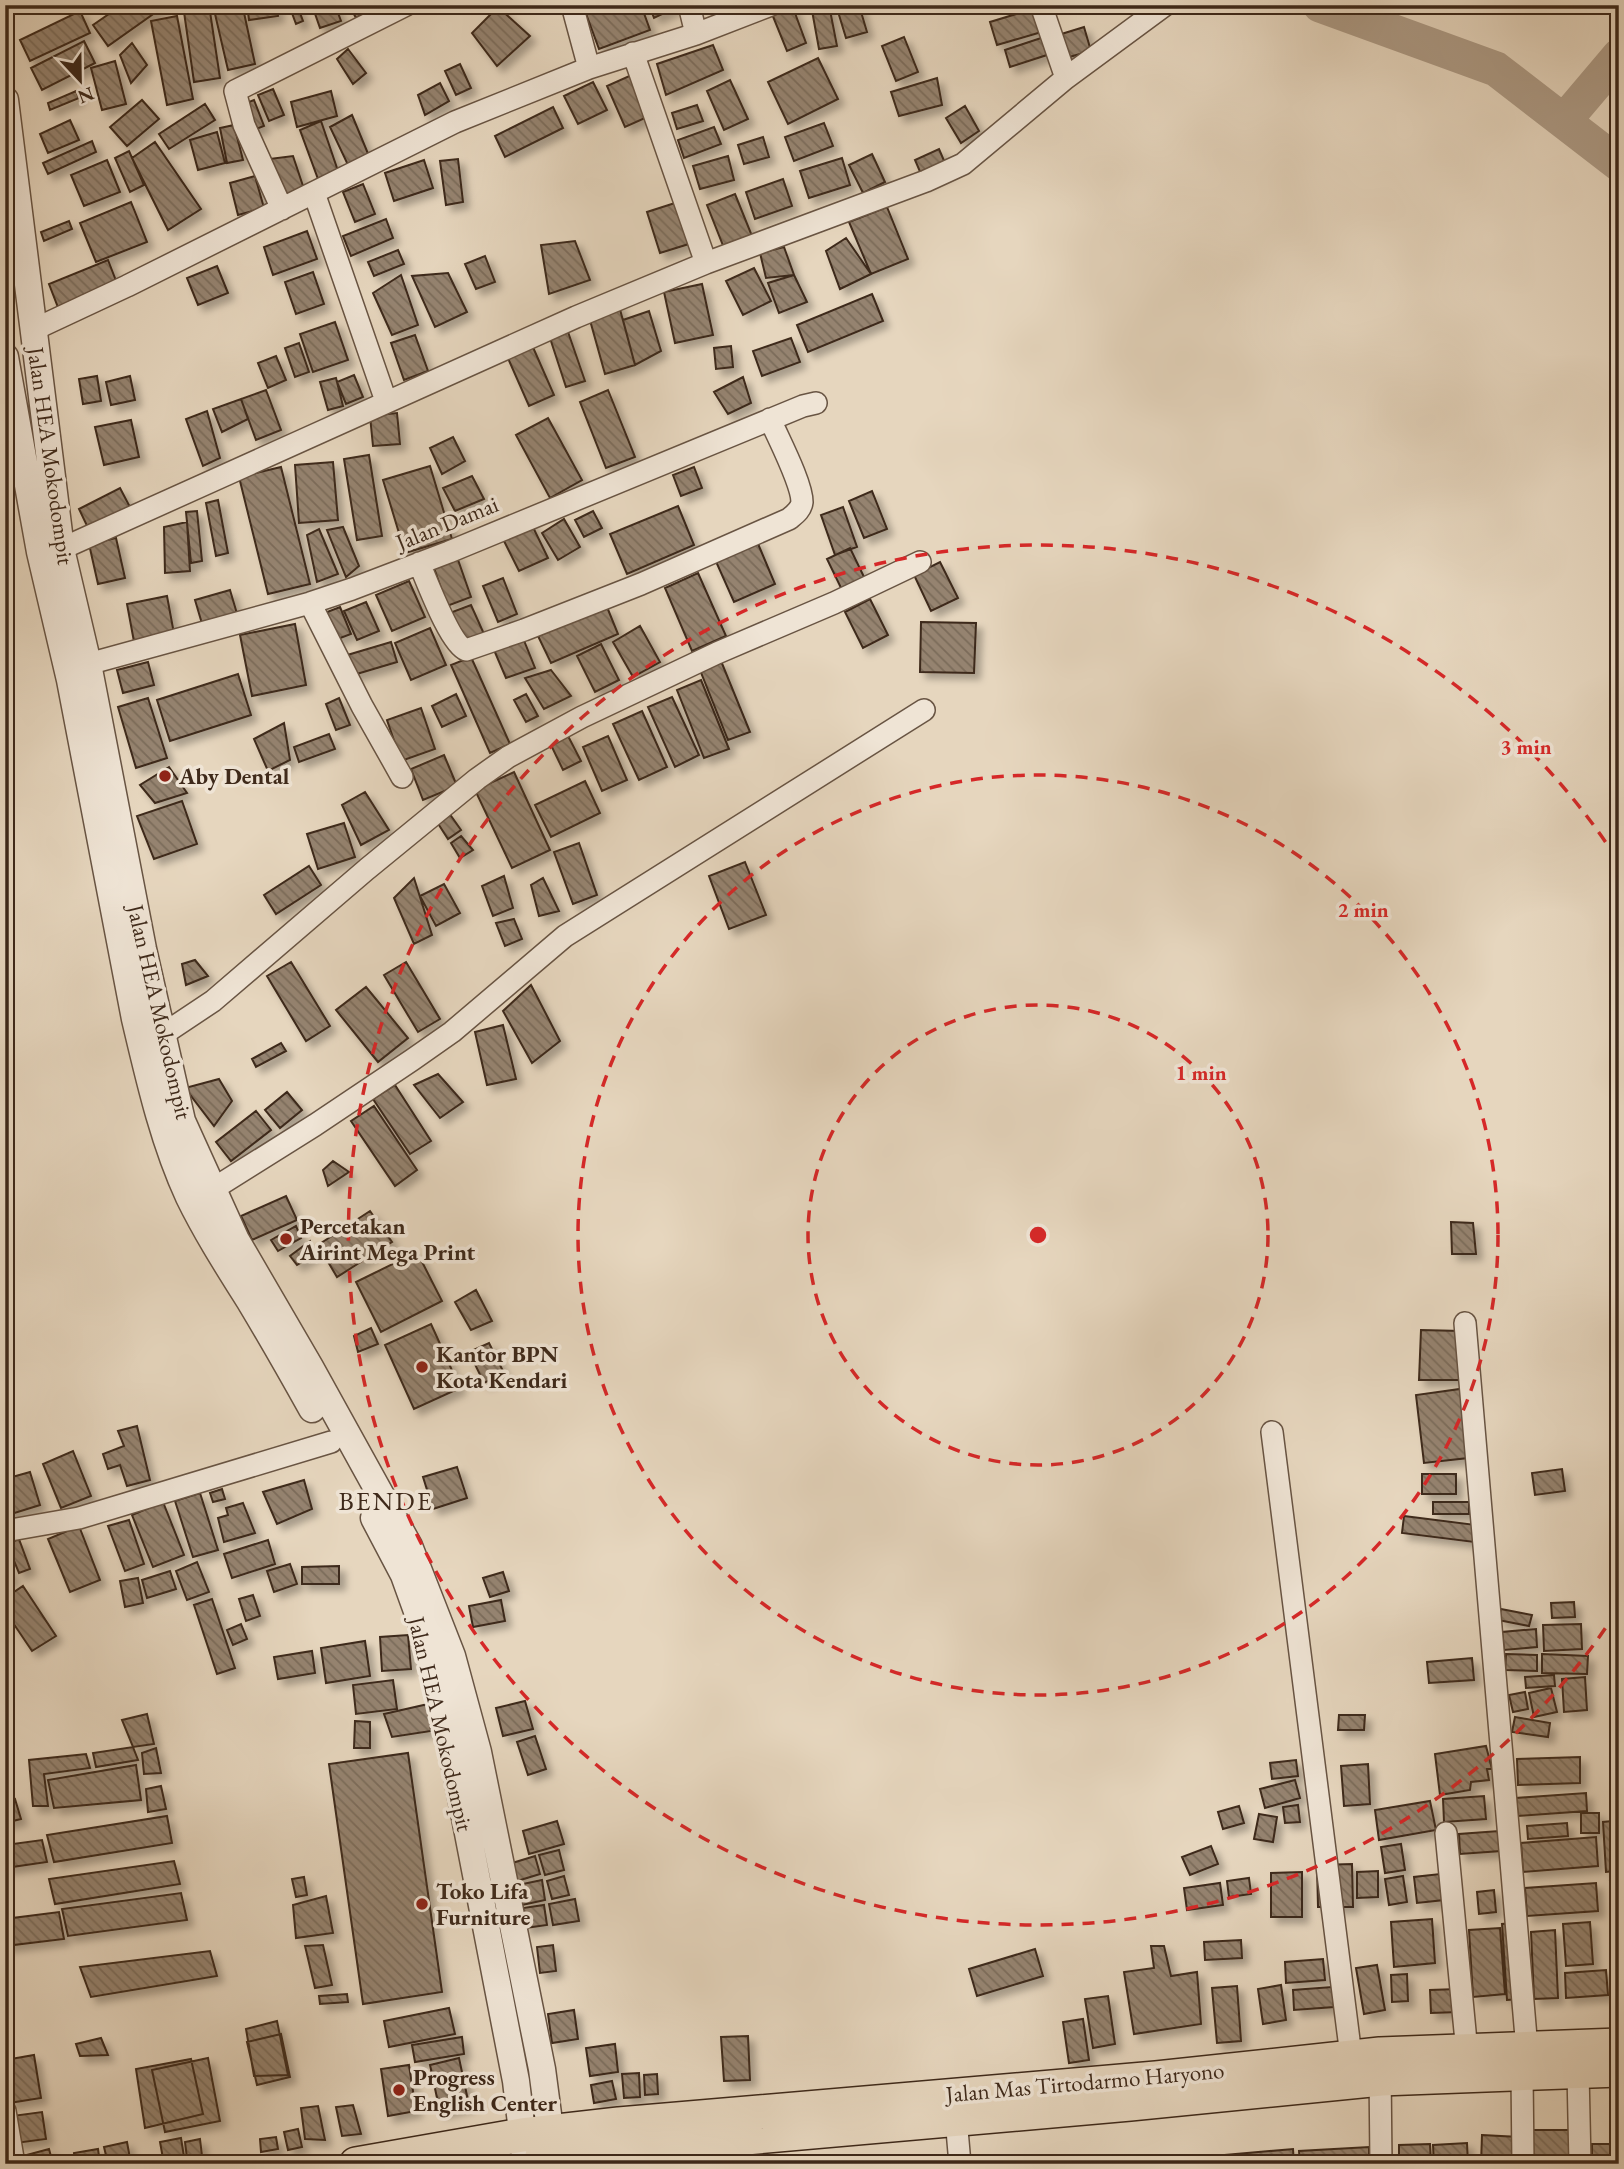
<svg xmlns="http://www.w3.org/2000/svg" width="1624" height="2169" viewBox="0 0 1624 2169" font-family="'EB Garamond',serif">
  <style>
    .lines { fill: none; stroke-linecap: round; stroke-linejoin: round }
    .river { stroke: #ad9b86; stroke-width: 35 }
    .building { fill: url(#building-back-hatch); stroke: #3e291a; stroke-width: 2; filter: url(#shadow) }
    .minor-casing { stroke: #685443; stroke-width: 24 }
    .tertiary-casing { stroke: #685443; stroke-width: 29 }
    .trunk-casing { stroke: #3e291a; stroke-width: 36 }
    .minor { stroke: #efe4d5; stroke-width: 21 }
    .tertiary { stroke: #efe4d5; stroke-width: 26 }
    .trunk { stroke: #e6d6be; stroke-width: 33 }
    .ring { fill: none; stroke: #d62828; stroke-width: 3.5; stroke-dasharray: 12 9 }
    .poi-dot { fill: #8f2418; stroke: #efe4d5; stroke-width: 2.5 }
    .labels { text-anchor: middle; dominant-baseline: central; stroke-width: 7; stroke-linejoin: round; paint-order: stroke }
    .street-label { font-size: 23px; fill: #3e291a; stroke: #efe4d5 }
    .poi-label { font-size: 23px; font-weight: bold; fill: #3e291a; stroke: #efe4d5; text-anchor: start }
    .quarter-label { font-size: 26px; letter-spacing: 2px; fill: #3e291a; stroke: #efe4d5 }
    .centre { fill: #d62828; stroke: #efe4d5; stroke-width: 3.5 }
    .ring-label { font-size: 21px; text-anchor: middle; font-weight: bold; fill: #d62828; stroke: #efe4d5; stroke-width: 7; stroke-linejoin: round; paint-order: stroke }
  </style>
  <defs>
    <pattern id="building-back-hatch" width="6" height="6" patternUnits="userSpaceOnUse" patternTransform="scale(1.75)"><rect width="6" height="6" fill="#95836f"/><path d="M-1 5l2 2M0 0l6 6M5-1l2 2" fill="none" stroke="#7b6b5a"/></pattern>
    <filter id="shadow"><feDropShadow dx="6" dy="6" stdDeviation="3.5" flood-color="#0004"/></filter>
  </defs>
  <rect width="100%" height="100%" fill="#e6d6be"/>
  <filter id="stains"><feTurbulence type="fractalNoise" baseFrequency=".00286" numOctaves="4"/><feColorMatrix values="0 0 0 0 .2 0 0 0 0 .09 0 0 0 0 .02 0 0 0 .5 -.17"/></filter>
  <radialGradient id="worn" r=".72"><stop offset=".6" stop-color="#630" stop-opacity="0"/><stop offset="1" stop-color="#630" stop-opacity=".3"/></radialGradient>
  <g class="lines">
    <path class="river" d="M 1320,5 L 1496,69 L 1619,164
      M 1564,121 L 1619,56"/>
  </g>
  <path class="building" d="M 122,5 L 166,5 L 108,46 L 93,25 Z
    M 183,5 L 209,5 L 220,78 L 194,82 Z
    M 247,5 L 277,5 L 278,16 L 249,20 Z
    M 289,5 L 297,5 L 303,21 L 296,24 Z
    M 312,5 L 335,5 L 341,21 L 320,28 Z
    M 349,5 L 380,5 L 356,18 Z
    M 599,5 L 641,5 L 650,30 L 599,49 L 585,11 Z
    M 649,5 L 676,5 L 677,7 L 654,18 Z
    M 792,5 L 806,43 L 787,51 L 772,14 Z
    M 811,5 L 829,5 L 837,46 L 819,49 Z
    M 836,5 L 859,5 L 867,32 L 846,38 Z
    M 498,7 L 530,36 L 497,66 L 472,33 Z
    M 1039,7 L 1045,31 L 997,45 L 990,22 Z
    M 243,8 L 255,64 L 228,70 L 215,14 Z
    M 80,11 L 90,33 L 30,61 L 20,40 Z
    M 177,16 L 193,99 L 167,105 L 151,21 Z
    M 1084,27 L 1091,51 L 1062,59 L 1055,36 Z
    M 904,37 L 918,72 L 896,81 L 882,46 Z
    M 1044,37 L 1050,54 L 1010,67 L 1005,50 Z
    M 84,41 L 95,63 L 42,90 L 31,68 Z
    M 132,43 L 147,65 L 131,83 L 120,55 Z
    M 713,45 L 723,70 L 666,95 L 657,64 Z
    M 348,49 L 366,73 L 353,84 L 337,59 Z
    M 818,58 L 838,99 L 788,124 L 768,82 Z
    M 115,61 L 126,104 L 102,110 L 91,68 Z
    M 460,64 L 471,88 L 456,95 L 445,71 Z
    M 636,73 L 654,114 L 625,127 L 607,86 Z
    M 937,78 L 942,105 L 899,116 L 891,92 Z
    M 730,80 L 748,119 L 724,130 L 707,91 Z
    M 593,82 L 607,110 L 578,124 L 564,96 Z
    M 440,83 L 449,101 L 425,115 L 418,95 Z
    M 273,89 L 284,115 L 269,121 L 258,95 Z
    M 76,91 L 79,98 L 50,110 L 48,103 Z
    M 331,91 L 337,116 L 297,127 L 291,102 Z
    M 142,100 L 159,119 L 127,146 L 110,127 Z
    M 254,100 L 264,126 L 251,131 L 241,105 Z
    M 205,104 L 215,120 L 169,149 L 159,134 Z
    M 697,105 L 703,121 L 677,129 L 672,113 Z
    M 965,106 L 979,131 L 961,143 L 946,118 Z
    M 553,107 L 563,128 L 505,157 L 495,136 Z
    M 352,115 L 369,156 L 348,165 L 330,127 Z
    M 70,120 L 79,140 L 48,153 L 40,134 Z
    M 321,121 L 338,171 L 318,179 L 300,130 Z
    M 824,123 L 833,146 L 794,161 L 785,137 Z
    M 234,125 L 243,160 L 227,163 L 220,128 Z
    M 714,127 L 721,144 L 684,158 L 678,140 Z
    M 217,132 L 225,163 L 198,170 L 190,140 Z
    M 763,137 L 769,157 L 744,164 L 738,145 Z
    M 92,141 L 96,152 L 48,174 L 43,163 Z
    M 155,142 L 201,209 L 168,230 L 132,158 Z
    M 939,149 L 948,170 L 924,181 L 915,160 Z
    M 129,151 L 144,185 L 130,192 L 115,158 Z
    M 872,154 L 885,182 L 863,193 L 849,165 Z
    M 293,156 L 304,189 L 283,195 L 269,159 Z
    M 728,156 L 734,180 L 700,189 L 693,166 Z
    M 842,158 L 850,185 L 809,198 L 800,171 Z
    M 458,159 L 463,202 L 446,205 L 440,161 Z
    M 107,160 L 120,192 L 84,206 L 71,175 Z
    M 424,160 L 433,188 L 394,201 L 385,173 Z
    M 255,176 L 264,208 L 238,215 L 230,183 Z
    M 783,179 L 792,206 L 755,219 L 746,192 Z
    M 363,184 L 375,214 L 355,222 L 343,192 Z
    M 735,194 L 752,236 L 724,248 L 707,205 Z
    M 131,202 L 147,242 L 96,262 L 80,223 Z
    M 678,202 L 692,243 L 660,253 L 647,212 Z
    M 887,207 L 908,259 L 871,274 L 849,222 Z
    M 386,219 L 393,238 L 351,256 L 343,236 Z
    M 69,221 L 72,229 L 44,241 L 41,232 Z
    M 307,231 L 317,259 L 273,275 L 264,247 Z
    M 846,238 L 871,274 L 840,289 L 826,251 Z
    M 575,241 L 590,280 L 549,294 L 541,245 Z
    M 784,247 L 794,275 L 766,278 L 760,253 Z
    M 398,250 L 404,264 L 374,276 L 368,262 Z
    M 485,256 L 495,282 L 476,289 L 465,264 Z
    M 108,260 L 118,286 L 59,310 L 49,284 Z
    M 217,266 L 228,293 L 198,305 L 187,278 Z
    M 754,268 L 771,301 L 743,315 L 726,281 Z
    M 313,272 L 324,304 L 296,314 L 285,282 Z
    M 448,273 L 467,312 L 435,327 L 412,276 Z
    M 401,275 L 418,325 L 392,335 L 373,293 Z
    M 794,275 L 807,302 L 779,313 L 768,283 Z
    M 702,284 L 713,335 L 675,343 L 664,292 Z
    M 872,294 L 883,321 L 808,352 L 797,325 Z
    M 618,302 L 635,365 L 605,374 L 588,313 Z
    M 649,311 L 661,351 L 635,365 L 623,320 Z
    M 335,322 L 348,360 L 313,372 L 300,334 Z
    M 567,329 L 585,381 L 566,387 L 549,335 Z
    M 415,335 L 428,371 L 404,380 L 391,343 Z
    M 791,338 L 800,362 L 762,376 L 753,351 Z
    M 299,343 L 309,372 L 295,377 L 285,348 Z
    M 532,345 L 554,395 L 529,406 L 507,356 Z
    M 731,346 L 733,367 L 716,369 L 714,348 Z
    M 276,356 L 286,380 L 268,388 L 258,363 Z
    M 354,375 L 363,397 L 346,404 L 337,382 Z
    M 97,376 L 101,401 L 83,404 L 79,379 Z
    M 130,376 L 135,400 L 111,405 L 106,382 Z
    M 743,377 L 751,403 L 728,414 L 714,392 Z
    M 336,378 L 343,406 L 328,410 L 320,382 Z
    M 266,390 L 281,430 L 256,440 L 241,399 Z
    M 608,390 L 635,457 L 606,468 L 580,402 Z
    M 241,399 L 248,419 L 222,432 L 213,409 Z
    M 207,411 L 220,458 L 203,466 L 186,419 Z
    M 397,413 L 400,444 L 373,446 L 370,416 Z
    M 548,418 L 582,480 L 550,498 L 516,435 Z
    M 131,420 L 139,457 L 104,465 L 95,427 Z
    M 453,437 L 465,461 L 442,474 L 430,448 Z
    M 369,455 L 382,536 L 357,540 L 344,459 Z
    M 333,462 L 338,520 L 299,523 L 295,465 Z
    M 430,466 L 452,539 L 405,553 L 383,480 Z
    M 281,467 L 310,584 L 268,594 L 239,477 Z
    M 694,467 L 702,488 L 681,496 L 673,475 Z
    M 472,476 L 484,499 L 455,511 L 443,488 Z
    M 120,488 L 131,509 L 89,530 L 79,509 Z
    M 872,491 L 887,529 L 864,538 L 849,501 Z
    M 218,500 L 228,553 L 216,556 L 206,503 Z
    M 678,506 L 694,545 L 627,574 L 610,534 Z
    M 843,507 L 857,547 L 835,555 L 821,515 Z
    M 197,511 L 202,561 L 191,563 L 186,512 Z
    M 593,511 L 602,528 L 584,537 L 575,520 Z
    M 564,519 L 580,547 L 558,560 L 542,533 Z
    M 530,521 L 548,558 L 519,571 L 501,535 Z
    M 187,522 L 190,571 L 165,573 L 164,527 Z
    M 343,527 L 359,566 L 346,577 L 327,530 Z
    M 319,529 L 338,574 L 317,582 L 307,535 Z
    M 116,538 L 125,578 L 98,584 L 89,544 Z
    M 756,539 L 775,584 L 734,602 L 714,557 Z
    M 850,548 L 865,579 L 842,590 L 827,559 Z
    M 456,554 L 471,597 L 447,606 L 432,562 Z
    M 940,562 L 958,598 L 931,611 L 914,575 Z
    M 698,573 L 726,636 L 692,651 L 665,588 Z
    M 503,578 L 517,614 L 498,622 L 483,586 Z
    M 409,581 L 425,617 L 392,631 L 376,595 Z
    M 230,590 L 238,617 L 203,627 L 195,600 Z
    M 167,596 L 175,639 L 135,647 L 127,604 Z
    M 870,599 L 888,635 L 863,648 L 845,612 Z
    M 366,602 L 379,631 L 357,640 L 344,611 Z
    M 471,605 L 484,634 L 460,643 L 447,614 Z
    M 340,607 L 351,634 L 335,640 L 322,614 Z
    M 607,607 L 618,634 L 551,663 L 538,636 Z
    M 921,622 L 976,623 L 974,673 L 920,672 Z
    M 295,624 L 306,685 L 252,696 L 240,635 Z
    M 640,626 L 660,662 L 633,677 L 613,642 Z
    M 430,628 L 446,665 L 411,680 L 395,643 Z
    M 523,638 L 535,668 L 506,678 L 494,650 Z
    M 391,642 L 397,662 L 350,676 L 344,656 Z
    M 601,644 L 619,680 L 595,692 L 577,656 Z
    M 471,657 L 510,744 L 490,753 L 451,665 Z
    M 721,661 L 750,732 L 728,740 L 700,670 Z
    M 148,662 L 154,685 L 123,693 L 117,670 Z
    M 551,670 L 571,696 L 544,709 L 525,678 Z
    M 238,674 L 251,715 L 170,741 L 157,700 Z
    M 701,680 L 729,749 L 704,758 L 677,690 Z
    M 456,694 L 466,716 L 442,727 L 432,706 Z
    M 526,694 L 538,716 L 526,722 L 514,700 Z
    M 672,697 L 699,755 L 675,767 L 648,707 Z
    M 148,698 L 167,758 L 136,768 L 118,707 Z
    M 339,698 L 350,725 L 336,730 L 326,704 Z
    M 421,708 L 435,749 L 401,761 L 387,720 Z
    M 642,711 L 667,767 L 639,780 L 613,724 Z
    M 284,723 L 290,760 L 268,771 L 254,739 Z
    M 329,734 L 335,749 L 299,762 L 294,747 Z
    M 567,734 L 581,761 L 563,770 L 550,743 Z
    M 608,736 L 627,780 L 602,791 L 583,747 Z
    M 444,755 L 457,786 L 423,800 L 411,769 Z
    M 169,767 L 187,793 L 155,803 L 140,785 Z
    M 514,772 L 550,850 L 512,868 L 475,790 Z
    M 585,781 L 600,813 L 551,837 L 535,805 Z
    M 365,792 L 389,830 L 361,845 L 342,805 Z
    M 182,801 L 197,844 L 154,859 L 137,816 Z
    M 449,813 L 461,830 L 448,839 L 437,822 Z
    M 344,823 L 355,857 L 318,869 L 307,834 Z
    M 461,836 L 473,850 L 460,858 L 451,843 Z
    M 579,843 L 597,895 L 573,904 L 554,852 Z
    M 745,862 L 766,915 L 729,929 L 709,876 Z
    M 309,866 L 321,885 L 276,914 L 264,895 Z
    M 504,876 L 513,908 L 493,916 L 482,886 Z
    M 414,878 L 432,935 L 414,944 L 394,898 Z
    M 543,878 L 559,911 L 539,916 L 531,885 Z
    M 444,884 L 460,913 L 436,926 L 420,896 Z
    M 514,919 L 522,939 L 505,946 L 496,923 Z
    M 195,960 L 208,976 L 186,985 L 182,964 Z
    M 291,962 L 330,1026 L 306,1041 L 267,976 Z
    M 406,962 L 440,1019 L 418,1032 L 384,975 Z
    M 531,985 L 560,1041 L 532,1063 L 503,1011 Z
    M 366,987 L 408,1038 L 378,1062 L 336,1010 Z
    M 503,1025 L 516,1079 L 487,1085 L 475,1032 Z
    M 281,1043 L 286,1051 L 256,1067 L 252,1059 Z
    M 438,1074 L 463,1102 L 440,1118 L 414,1085 Z
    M 219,1079 L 232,1101 L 214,1126 L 185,1088 Z
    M 395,1085 L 431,1141 L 410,1154 L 373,1099 Z
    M 287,1092 L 302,1110 L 280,1128 L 265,1110 Z
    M 374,1106 L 417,1170 L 395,1186 L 351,1121 Z
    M 256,1111 L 271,1130 L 231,1161 L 216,1142 Z
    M 333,1161 L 349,1172 L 328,1186 L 323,1170 Z
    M 286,1196 L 297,1220 L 252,1240 L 241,1216 Z
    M 370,1211 L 392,1242 L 337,1277 L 318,1245 Z
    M 1451,1222 L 1473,1223 L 1476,1254 L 1452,1254 Z
    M 296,1226 L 301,1238 L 278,1251 L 271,1240 Z
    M 310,1241 L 316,1254 L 297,1265 L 290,1256 Z
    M 417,1252 L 442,1301 L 381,1332 L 356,1282 Z
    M 476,1290 L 492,1321 L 471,1330 L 455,1302 Z
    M 431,1324 L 460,1388 L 414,1409 L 385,1345 Z
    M 371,1328 L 378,1344 L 358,1352 L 354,1336 Z
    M 1421,1330 L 1461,1331 L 1462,1380 L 1419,1380 Z
    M 489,1343 L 504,1373 L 484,1383 L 469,1352 Z
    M 1460,1389 L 1468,1458 L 1424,1463 L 1416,1395 Z
    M 137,1426 L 150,1480 L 127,1486 L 120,1465 L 108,1469 L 103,1454 L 124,1446 L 118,1431 Z
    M 73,1451 L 91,1496 L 61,1508 L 43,1464 Z
    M 457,1467 L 467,1498 L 433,1509 L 423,1477 Z
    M 1562,1469 L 1565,1491 L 1535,1495 L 1532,1473 Z
    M 30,1472 L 40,1505 L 5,1516 L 5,1479 Z
    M 1422,1474 L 1456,1474 L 1456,1494 L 1422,1494 Z
    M 304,1480 L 312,1509 L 277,1524 L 263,1492 Z
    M 222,1489 L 225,1499 L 213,1502 L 210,1493 Z
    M 200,1493 L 218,1550 L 193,1557 L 175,1501 Z
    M 163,1502 L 184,1555 L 153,1567 L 132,1515 Z
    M 1433,1502 L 1469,1502 L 1469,1514 L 1433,1514 Z
    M 243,1503 L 255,1533 L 224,1542 L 218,1518 L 228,1515 L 226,1508 Z
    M 1404,1516 L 1476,1525 L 1474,1542 L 1402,1533 Z
    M 129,1520 L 144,1564 L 125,1571 L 108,1526 Z
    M 79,1526 L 100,1580 L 70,1592 L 48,1539 Z
    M 19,1539 L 30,1569 L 19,1573 L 7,1544 Z
    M 268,1540 L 275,1564 L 232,1578 L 224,1554 Z
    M 5,1561 L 13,1579 L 5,1582 Z
    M 197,1562 L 209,1592 L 187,1600 L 176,1571 Z
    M 290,1564 L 297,1584 L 274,1592 L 267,1571 Z
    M 339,1566 L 339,1584 L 302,1584 L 302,1567 Z
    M 170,1571 L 176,1589 L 147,1598 L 142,1580 Z
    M 503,1572 L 509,1591 L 490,1597 L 483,1578 Z
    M 138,1578 L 143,1603 L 125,1607 L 120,1581 Z
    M 23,1586 L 56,1636 L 32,1651 L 5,1611 L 5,1598 Z
    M 253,1595 L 260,1616 L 246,1621 L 239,1599 Z
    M 212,1599 L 235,1668 L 217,1674 L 194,1605 Z
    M 501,1600 L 505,1621 L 473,1627 L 469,1606 Z
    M 1574,1602 L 1575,1617 L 1552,1618 L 1551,1603 Z
    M 1501,1609 L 1532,1615 L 1529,1626 L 1498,1620 Z
    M 241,1624 L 247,1639 L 233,1645 L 227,1630 Z
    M 1581,1624 L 1582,1649 L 1544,1651 L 1543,1625 Z
    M 1536,1629 L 1537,1647 L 1504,1650 L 1502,1632 Z
    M 408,1635 L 411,1669 L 382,1671 L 380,1637 Z
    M 365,1641 L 370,1676 L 326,1683 L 321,1648 Z
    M 312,1651 L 315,1673 L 278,1679 L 274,1657 Z
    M 1506,1654 L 1537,1655 L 1537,1671 L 1505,1670 Z
    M 1542,1654 L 1588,1656 L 1587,1674 L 1542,1673 Z
    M 1472,1658 L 1474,1680 L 1429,1683 L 1427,1662 Z
    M 1554,1675 L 1555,1686 L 1526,1688 L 1525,1677 Z
    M 1585,1677 L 1587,1710 L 1564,1712 L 1562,1679 Z
    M 393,1680 L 397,1709 L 356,1714 L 353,1685 Z
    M 1551,1688 L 1557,1712 L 1534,1717 L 1529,1693 Z
    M 1525,1692 L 1528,1709 L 1513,1712 L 1509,1695 Z
    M 525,1701 L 533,1729 L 503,1736 L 496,1708 Z
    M 428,1704 L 431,1731 L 392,1737 L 384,1714 Z
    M 147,1714 L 154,1744 L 133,1747 L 122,1720 Z
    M 1339,1715 L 1365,1715 L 1364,1730 L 1338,1730 Z
    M 1515,1717 L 1550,1723 L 1548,1737 L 1512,1732 Z
    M 355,1721 L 370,1722 L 370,1748 L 354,1748 Z
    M 535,1736 L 546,1769 L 528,1775 L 517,1742 Z
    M 1486,1746 L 1492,1769 L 1487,1769 L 1489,1780 L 1471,1782 L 1470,1790 L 1440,1795 L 1435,1754 Z
    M 133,1747 L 138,1760 L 96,1767 L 93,1753 Z
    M 156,1748 L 161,1773 L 144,1774 L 142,1753 Z
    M 408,1753 L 442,1992 L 363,2004 L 329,1764 Z
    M 86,1754 L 90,1768 L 44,1774 L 48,1806 L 33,1806 L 29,1760 Z
    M 1580,1757 L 1580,1783 L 1518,1785 L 1517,1759 Z
    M 1296,1760 L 1298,1776 L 1272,1779 L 1270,1763 Z
    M 1368,1764 L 1370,1804 L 1344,1806 L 1341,1766 Z
    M 136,1765 L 141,1800 L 54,1808 L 48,1780 Z
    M 1295,1780 L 1300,1798 L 1265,1808 L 1260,1789 Z
    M 161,1786 L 166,1809 L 148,1812 L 146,1789 Z
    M 1586,1793 L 1587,1811 L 1518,1816 L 1516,1798 Z
    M 1484,1796 L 1486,1819 L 1444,1822 L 1443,1799 Z
    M 15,1799 L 21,1819 L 5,1823 L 5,1801 Z
    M 1430,1801 L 1436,1830 L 1379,1840 L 1375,1810 Z
    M 1298,1805 L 1300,1822 L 1285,1823 L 1283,1807 Z
    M 1239,1806 L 1244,1823 L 1223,1829 L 1218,1812 Z
    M 1581,1813 L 1599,1813 L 1599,1833 L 1581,1833 Z
    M 1259,1814 L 1277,1817 L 1273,1842 L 1254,1839 Z
    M 167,1816 L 172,1843 L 54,1862 L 47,1835 Z
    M 557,1821 L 564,1844 L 529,1854 L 523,1831 Z
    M 1612,1821 L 1615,1871 L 1606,1872 L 1603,1822 Z
    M 1567,1823 L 1568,1836 L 1528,1839 L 1527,1826 Z
    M 1499,1831 L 1501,1851 L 1460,1854 L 1459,1834 Z
    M 1596,1837 L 1598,1866 L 1523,1872 L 1521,1843 Z
    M 42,1840 L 47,1862 L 5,1868 L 5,1845 Z
    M 1401,1844 L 1405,1870 L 1385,1873 L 1381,1847 Z
    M 1211,1846 L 1218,1864 L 1190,1875 L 1182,1857 Z
    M 559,1850 L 564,1870 L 545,1875 L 539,1855 Z
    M 535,1856 L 540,1874 L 514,1882 L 509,1864 Z
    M 174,1861 L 180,1884 L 55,1904 L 49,1879 Z
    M 1352,1864 L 1353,1907 L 1318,1907 L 1317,1865 Z
    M 1378,1871 L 1378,1897 L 1357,1898 L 1357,1872 Z
    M 1302,1872 L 1302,1917 L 1271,1917 L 1271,1873 Z
    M 1440,1874 L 1444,1900 L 1417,1903 L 1414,1877 Z
    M 564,1876 L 569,1895 L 552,1899 L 547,1881 Z
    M 1403,1876 L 1407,1902 L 1389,1905 L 1385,1879 Z
    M 304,1877 L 307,1895 L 296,1897 L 292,1879 Z
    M 1249,1878 L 1251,1894 L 1229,1897 L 1227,1881 Z
    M 542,1880 L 545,1900 L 522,1905 L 518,1885 Z
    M 1610,1881 L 1619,1881 L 1619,1910 L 1612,1910 Z
    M 1220,1883 L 1223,1905 L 1187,1910 L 1184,1888 Z
    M 1596,1883 L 1598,1911 L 1527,1916 L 1525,1888 Z
    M 1494,1890 L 1496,1912 L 1479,1914 L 1477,1892 Z
    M 181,1893 L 187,1920 L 68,1936 L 62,1909 Z
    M 326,1896 L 333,1933 L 296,1938 L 293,1905 Z
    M 575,1899 L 579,1921 L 553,1925 L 549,1904 Z
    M 544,1905 L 547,1925 L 525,1928 L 523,1908 Z
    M 59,1912 L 64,1939 L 5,1946 L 5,1919 Z
    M 1432,1919 L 1435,1963 L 1394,1967 L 1391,1922 Z
    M 1590,1922 L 1593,1964 L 1566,1966 L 1563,1924 Z
    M 1514,1923 L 1520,1999 L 1507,2000 L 1502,1924 Z
    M 1500,1928 L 1505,1994 L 1473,1997 L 1469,1930 Z
    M 1555,1930 L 1558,1998 L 1534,1999 L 1531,1932 Z
    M 1614,1936 L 1619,1936 L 1619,1997 L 1616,1997 Z
    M 1241,1940 L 1242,1958 L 1205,1960 L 1204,1942 Z
    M 323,1945 L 332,1985 L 315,1988 L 305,1946 Z
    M 553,1945 L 556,1971 L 540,1973 L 537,1947 Z
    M 1151,1946 L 1164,1946 L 1171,1976 L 1197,1972 L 1201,2024 L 1134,2034 L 1124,1972 L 1154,1968 Z
    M 1035,1949 L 1043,1976 L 977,1996 L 969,1969 Z
    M 210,1951 L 217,1976 L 91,1997 L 80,1967 Z
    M 1323,1959 L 1325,1980 L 1286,1983 L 1285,1962 Z
    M 1377,1965 L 1385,2010 L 1364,2014 L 1356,1968 Z
    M 1606,1970 L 1608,1995 L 1566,1998 L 1565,1973 Z
    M 1407,1974 L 1408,2001 L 1392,2002 L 1391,1975 Z
    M 1281,1985 L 1286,2020 L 1263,2024 L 1258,1989 Z
    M 1237,1986 L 1241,2041 L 1217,2043 L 1212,1988 Z
    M 1332,1987 L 1334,2007 L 1294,2010 L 1293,1990 Z
    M 1458,1989 L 1459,2012 L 1431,2013 L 1430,1990 Z
    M 347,1994 L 348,2002 L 320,2004 L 319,1996 Z
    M 1108,1996 L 1115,2044 L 1093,2048 L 1085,1999 Z
    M 449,2008 L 455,2034 L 389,2047 L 384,2021 Z
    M 574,2010 L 578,2039 L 552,2043 L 548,2014 Z
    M 1083,2019 L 1089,2060 L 1069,2063 L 1063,2022 Z
    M 277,2021 L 288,2075 L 254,2076 L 246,2029 Z
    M 281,2034 L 290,2077 L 257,2085 L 247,2042 Z
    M 748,2036 L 750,2080 L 724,2081 L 721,2037 Z
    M 462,2037 L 464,2054 L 415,2062 L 412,2045 Z
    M 101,2038 L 108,2055 L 80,2056 L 76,2044 Z
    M 615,2044 L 618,2072 L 590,2076 L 586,2048 Z
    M 34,2055 L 41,2098 L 9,2103 L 5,2060 Z
    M 208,2058 L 220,2121 L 165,2132 L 152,2070 Z
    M 459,2058 L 469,2105 L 440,2112 L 430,2065 Z
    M 191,2059 L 203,2114 L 145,2128 L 136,2069 Z
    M 409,2065 L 416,2111 L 388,2116 L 381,2069 Z
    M 639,2073 L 640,2097 L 624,2098 L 622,2074 Z
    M 657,2074 L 658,2094 L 645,2095 L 644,2075 Z
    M 612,2081 L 616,2099 L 594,2103 L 591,2085 Z
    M 353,2105 L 361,2134 L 342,2136 L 336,2107 Z
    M 318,2106 L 325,2140 L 305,2139 L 301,2108 Z
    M 42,2112 L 46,2139 L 16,2143 L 12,2116 Z
    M 298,2129 L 302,2147 L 288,2150 L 284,2132 Z
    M 1533,2130 L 1571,2130 L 1570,2164 L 1533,2164 Z
    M 1482,2135 L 1519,2137 L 1518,2164 L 1481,2164 Z
    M 276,2137 L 278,2149 L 261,2152 L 260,2139 Z
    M 181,2138 L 185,2163 L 164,2164 L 160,2142 Z
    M 200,2139 L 202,2156 L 187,2158 L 185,2142 Z
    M 127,2142 L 131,2164 L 108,2164 L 104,2147 Z
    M 1467,2143 L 1468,2164 L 1434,2164 L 1433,2145 Z
    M 1430,2144 L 1431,2164 L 1399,2164 L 1399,2145 Z
    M 1592,2144 L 1616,2144 L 1616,2164 L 1592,2164 Z
    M 1369,2147 L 1369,2164 L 1300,2164 L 1299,2151 Z
    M 49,2149 L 53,2164 L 25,2164 L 23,2156 Z
    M 98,2149 L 100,2164 L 75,2164 L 74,2153 Z
    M 1293,2149 L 1294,2164 L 1146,2164 L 1146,2162 Z"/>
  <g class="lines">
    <defs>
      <path id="minor" d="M 572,5 L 589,68
        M 689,5 L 696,34
        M 1041,5 L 1066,78
        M 633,53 L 706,263
        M 314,193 L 386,401
        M 282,209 L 244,125 L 235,91 L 406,5
        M 33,330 L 127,286 L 455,122 L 589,68 L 696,34 L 771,5
        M 61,549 L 576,317 L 706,263 L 926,181 L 963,164 L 1066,78 L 1165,5
        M 419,563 C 427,581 450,644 466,650 L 524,630 L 641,584 L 789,519 C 795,514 801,510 802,502 C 802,483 778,438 770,419
        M 310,603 L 362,706 L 402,777
        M 88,664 L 310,603 L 352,589 L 449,552 L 803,406 L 816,403
        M 162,1035 L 213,1001 L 367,869 L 477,779 L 508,757 L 582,717 L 717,653 L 834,603 L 920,562
        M 213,1189 L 315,1125 L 412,1060 L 452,1032 L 565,936 L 924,710
        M 1465,1323 L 1527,2049
        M 1272,1432 L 1351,2056
        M 5,1531 L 79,1518 L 331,1442
        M 1446,1833 L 1467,2052
        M 1380,2070 L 1381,2164
        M 1578,2072 L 1580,2164
        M 1522,2074 L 1523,2164
        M 955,2107 L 960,2164
        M 5,2111 L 14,2164"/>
      <path id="tertiary" d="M 5,100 L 61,549 L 88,664 L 143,949 L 182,1121 L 236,1240 L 310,1367 L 409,1546 L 452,1656 L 478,1752 L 542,2069 L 553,2152
        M 5,357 L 40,552 L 70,680 L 135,1019 C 149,1078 163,1141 189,1197 C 207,1234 229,1268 251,1303 C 272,1338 292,1373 312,1409
        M 374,1518 L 404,1575 L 426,1636 L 454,1761 L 516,2081 L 525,2157"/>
      <path id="trunk" d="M 542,2156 L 1130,2104 L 1381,2079 L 1619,2070
        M 356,2164 L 522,2135 L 619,2124 L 1156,2078 L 1380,2054 L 1619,2045"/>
    </defs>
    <use href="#minor" class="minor-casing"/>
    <use href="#tertiary" class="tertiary-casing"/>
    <use href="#trunk" class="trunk-casing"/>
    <use href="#minor" class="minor"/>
    <use href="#tertiary" class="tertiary"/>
    <use href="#trunk" class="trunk"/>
  </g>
  <g class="ring">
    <circle cx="1038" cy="1235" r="230"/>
    <circle cx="1038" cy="1235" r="460"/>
    <path d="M1617 1611A690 690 0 1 1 1617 859"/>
  </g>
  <g class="poi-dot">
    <circle cx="165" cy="776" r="7"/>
    <circle cx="286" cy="1239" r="7"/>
    <circle cx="422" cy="1367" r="7"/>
    <circle cx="422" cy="1904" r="7"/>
    <circle cx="399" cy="2090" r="7"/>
  </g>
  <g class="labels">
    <g class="street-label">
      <text transform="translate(51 456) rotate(82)">Jalan HEA Mokodompit</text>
      <text transform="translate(447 523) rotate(-22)">Jalan Damai</text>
      <text transform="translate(160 1012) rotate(77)">Jalan HEA Mokodompit</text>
      <text transform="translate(441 1724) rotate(77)">Jalan HEA Mokodompit</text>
      <text transform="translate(1085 2082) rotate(-5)">Jalan Mas Tirtodarmo Haryono</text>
    </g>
    <g class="poi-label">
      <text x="179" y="776">Aby Dental</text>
      <text x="300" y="1226">Percetakan<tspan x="300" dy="26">Airint Mega Print</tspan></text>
      <text x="436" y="1354">Kantor BPN<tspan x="436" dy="26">Kota Kendari</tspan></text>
      <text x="436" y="1891">Toko Lifa<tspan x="436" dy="26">Furniture</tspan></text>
      <text x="413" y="2077">Progress<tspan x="413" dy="26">English Center</tspan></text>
    </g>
    <g class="quarter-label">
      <text x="386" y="1501">BENDE</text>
    </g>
  </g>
  <circle cx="1038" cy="1235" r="10" class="centre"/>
  <g class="ring-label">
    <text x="1526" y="754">3 min</text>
    <text x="1363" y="917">2 min</text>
    <text x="1201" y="1080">1 min</text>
  </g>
  <rect width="1624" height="2169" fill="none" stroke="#e6d6be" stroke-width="28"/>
  <rect x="7" y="7" width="1610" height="2155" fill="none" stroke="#3e291a" stroke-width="3.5"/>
  <rect x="14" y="14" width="1596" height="2141" fill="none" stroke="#3e291a" stroke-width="2"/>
  <g transform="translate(80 80) rotate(158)" stroke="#efe4d5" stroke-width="5" paint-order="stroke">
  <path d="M0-5L12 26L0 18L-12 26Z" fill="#3e291a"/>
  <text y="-10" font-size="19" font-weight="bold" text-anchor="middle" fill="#3e291a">N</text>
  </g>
  <rect width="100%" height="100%" filter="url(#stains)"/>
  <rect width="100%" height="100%" fill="url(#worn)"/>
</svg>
